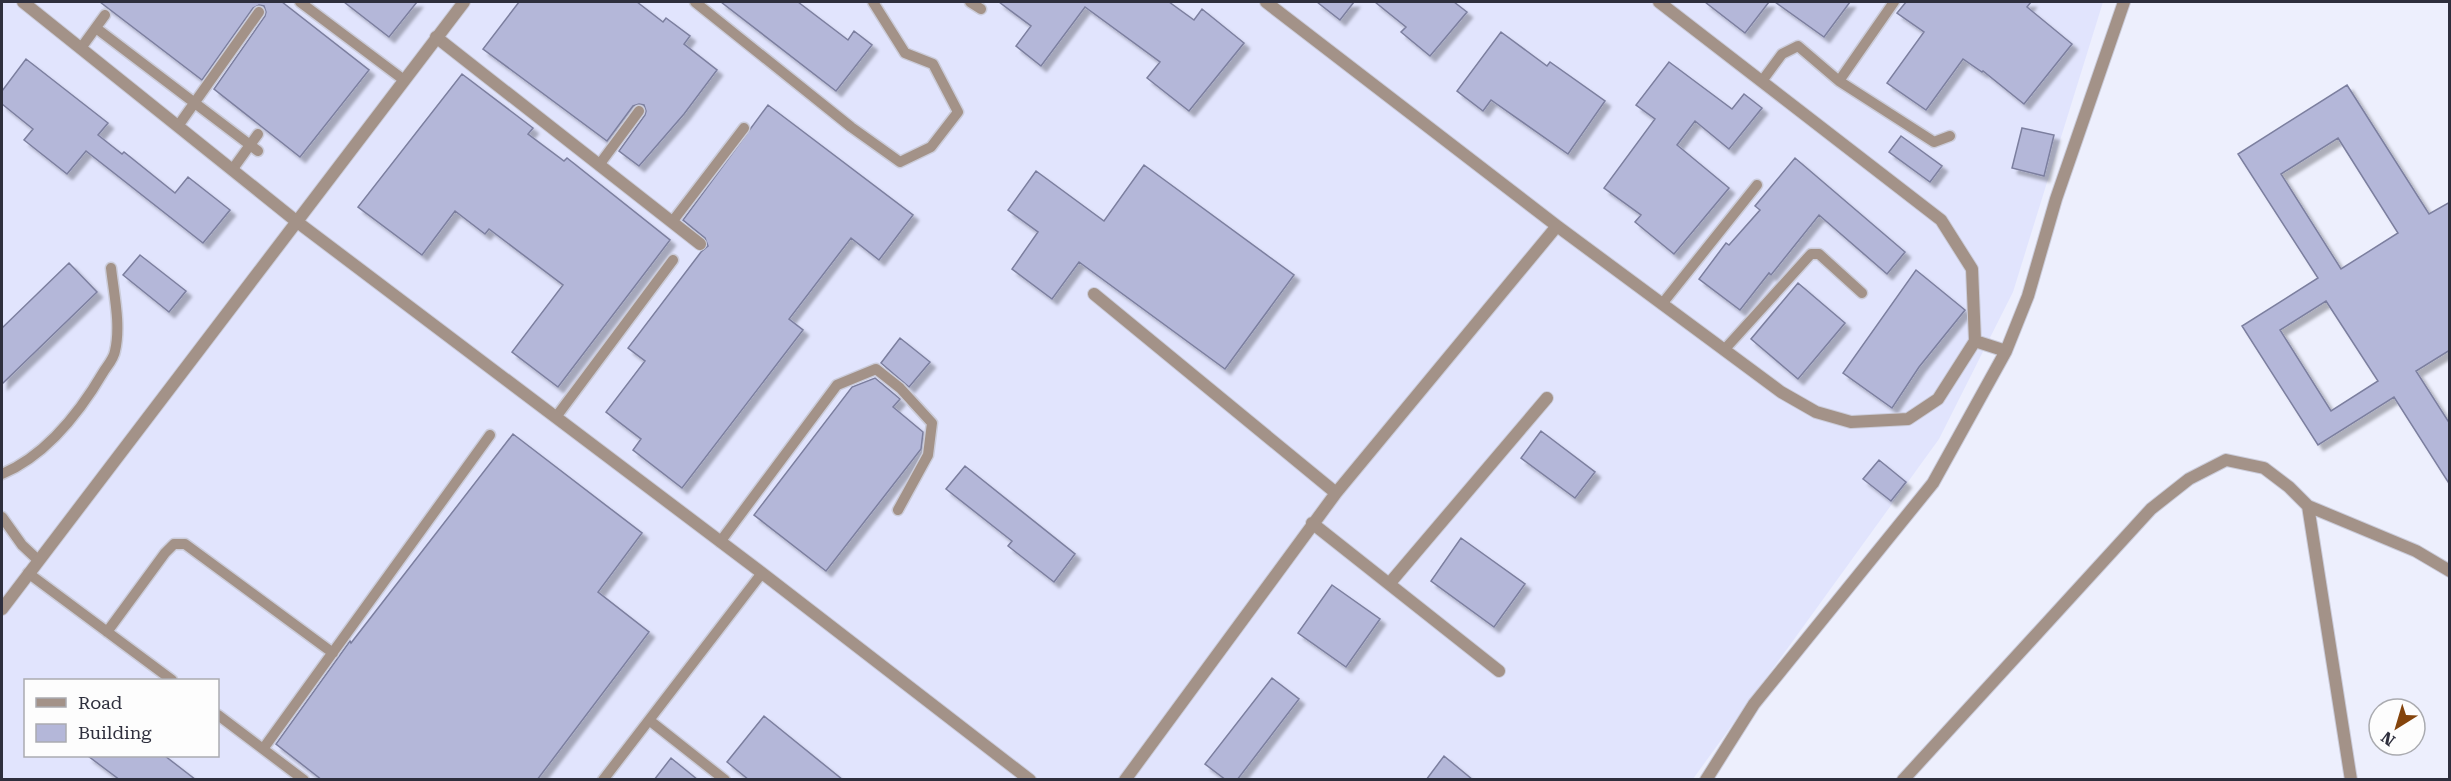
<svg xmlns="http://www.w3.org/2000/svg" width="2451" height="781" viewBox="0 0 2451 781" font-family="'Roboto Serif',serif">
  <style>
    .built { fill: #e1e4fd; fill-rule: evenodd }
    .building { fill: #b4b7d9; stroke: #7c7f9f; stroke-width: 1.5; fill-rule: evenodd; filter: url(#shadow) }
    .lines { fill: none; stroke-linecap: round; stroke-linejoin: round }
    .service-casing { stroke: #cbccda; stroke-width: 13 }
    .minor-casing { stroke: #cbccda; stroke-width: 14 }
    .tertiary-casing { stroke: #cbccda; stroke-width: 14 }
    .service { stroke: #a39288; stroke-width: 10 }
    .minor { stroke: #a39288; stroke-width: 12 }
    .tertiary { stroke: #a39288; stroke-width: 12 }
  </style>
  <defs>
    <filter id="shadow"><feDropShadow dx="5.5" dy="5.5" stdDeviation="1.5" flood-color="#0004"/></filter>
  </defs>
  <rect width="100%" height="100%" fill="#edeffd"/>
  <path class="built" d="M 2,2 L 2103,2 L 2013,292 L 1939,439 L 1693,779 L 2,780 ZM 26,680 L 218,680 L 218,756 L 26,756 Z"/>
  <path class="building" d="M 100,2 L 282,2 L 369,70 L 300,157 L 214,89 L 265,16 L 266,12 L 264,6 L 259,5 L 253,8 L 202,80 Z
    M 344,2 L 417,2 L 389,37 Z
    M 519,2 L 637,2 L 663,22 L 666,18 L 690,36 L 684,44 L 717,70 L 684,114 L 639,166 L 619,151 L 645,115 L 646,111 L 644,105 L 639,104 L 633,106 L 607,141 L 483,49 Z
    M 721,2 L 798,2 L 848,40 L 854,31 L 872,45 L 836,91 Z
    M 999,2 L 1169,2 L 1194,20 L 1202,9 L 1244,43 L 1189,111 L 1147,78 L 1160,62 L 1085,7 L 1041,66 L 1016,46 L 1031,26 Z
    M 1317,2 L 1354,2 L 1340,20 Z
    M 1375,2 L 1454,2 L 1467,12 L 1430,56 L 1401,32 L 1406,27 Z
    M 1705,2 L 1769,2 L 1745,33 Z
    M 1775,2 L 1850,2 L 1824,37 Z
    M 1906,2 L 2031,2 L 2027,7 L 2072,44 L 2024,104 L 1983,71 L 1982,72 L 1963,59 L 1926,110 L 1887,83 L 1924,32 L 1897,13 Z
    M 1501,32 L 1547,66 L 1550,62 L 1605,101 L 1568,154 L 1491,100 L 1483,111 L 1457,91 Z
    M 26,59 L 108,123 L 98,135 L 122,154 L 124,152 L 175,193 L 188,177 L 230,210 L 203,243 L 86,151 L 67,174 L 24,140 L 33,129 L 2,104 L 2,91 Z
    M 1669,62 L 1732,109 L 1744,94 L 1762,108 L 1729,149 L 1695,121 L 1677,145 L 1729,188 L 1674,254 L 1635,222 L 1641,215 L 1604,188 L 1655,119 L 1636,105 Z
    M 462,74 L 533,128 L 528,134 L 564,161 L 567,158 L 670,240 L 558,387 L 512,352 L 563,285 L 489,229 L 485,234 L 455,211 L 422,255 L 358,207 Z
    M 2347,85 L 2429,214 L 2450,202 L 2450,350 L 2416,371 L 2450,424 L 2450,485 L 2394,397 L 2318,445 L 2242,326 L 2318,278 L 2238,154 ZM 2338,138 L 2398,233 L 2341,269 L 2281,174 ZM 2326,301 L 2378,381 L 2331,411 L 2280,330 Z
    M 768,105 L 913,215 L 879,260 L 851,238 L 789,319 L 803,330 L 682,488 L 633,450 L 641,439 L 606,412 L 645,361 L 628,348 L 701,252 L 708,246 L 705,238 L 683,220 Z
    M 2022,128 L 2054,135 L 2044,176 L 2012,168 Z
    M 1901,136 L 1942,166 L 1930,182 L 1889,152 Z
    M 1795,158 L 1905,252 L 1887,274 L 1819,215 L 1771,275 L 1769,273 L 1740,310 L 1699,279 L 1726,243 L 1729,245 L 1760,210 L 1755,206 Z
    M 1144,165 L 1294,275 L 1225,369 L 1079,262 L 1052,299 L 1012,269 L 1038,232 L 1008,210 L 1036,171 L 1104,221 Z
    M 140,255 L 186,291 L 169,312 L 123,275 Z
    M 69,263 L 97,292 L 2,384 L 2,328 Z
    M 1916,270 L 1965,310 L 1919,367 L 1892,408 L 1843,373 Z
    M 1798,283 L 1845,323 L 1798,379 L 1751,339 Z
    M 900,338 L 930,362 L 909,387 L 881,363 Z
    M 875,378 L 900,399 L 893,407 L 923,432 L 921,449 L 826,571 L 754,515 L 852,387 Z
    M 1541,431 L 1595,472 L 1575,498 L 1521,458 Z
    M 513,434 L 642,533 L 598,592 L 649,632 L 537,780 L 322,780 L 276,744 L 350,641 L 351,643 Z
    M 1879,460 L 1906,482 L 1891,501 L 1863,479 Z
    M 965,466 L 1075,554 L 1054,582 L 1008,546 L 1012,541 L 946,489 Z
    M 1461,538 L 1525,584 L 1494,627 L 1431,581 Z
    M 1332,585 L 1380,619 L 1346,667 L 1298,633 Z
    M 1272,678 L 1299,699 L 1237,780 L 1226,780 L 1205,764 Z
    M 764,716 L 843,780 L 749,780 L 727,762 Z
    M 88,756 L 165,756 L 196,780 L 120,780 Z
    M 1444,756 L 1473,780 L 1426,780 Z
    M 671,758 L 698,780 L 654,780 Z"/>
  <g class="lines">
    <defs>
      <path id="service" d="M 300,2 L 404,80
        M 695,2 L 851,127 L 900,162 L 931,147 L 958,112 L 933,64 L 905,53 L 873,2
        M 970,2 L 981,9
        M 96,28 L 258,151
        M 81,48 L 105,15
        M 1762,81 L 1782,54 L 1798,46 L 1839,81 L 1934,142 L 1950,136
        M 1839,81 L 1894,2
        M 178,126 L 259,12
        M 599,165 L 639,111
        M 232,170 L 258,134
        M 672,222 L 744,128
        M 1662,304 L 1757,185
        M 1724,350 L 1811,254 L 1819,254 L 1862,293
        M 556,417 L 673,260
        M 2,474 C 47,455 80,412 104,371 C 108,365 114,358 115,351 C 121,325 114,295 111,268
        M 2,517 L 22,545 L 38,560
        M 720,542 L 837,385 L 876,369 L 900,388 L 932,423 L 928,455 L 898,510
        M 28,573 L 172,680
        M 107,632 L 165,553 L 174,544 L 185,544 L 333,653
        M 218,715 L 304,780
        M 649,720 L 725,780
        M 263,749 L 490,435
        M 603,780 L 762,573"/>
      <path id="minor" d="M 1266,2 L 1557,226 L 1781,392 L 1816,412 L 1851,422 L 1908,419 L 1938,399 L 1975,341 L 1972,269 L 1941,220 L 1659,2
        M 436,37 L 700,244
        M 296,221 L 762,573 L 1030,780
        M 1094,294 L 1336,493
        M 1975,341 L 2006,351
        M 2308,506 L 2351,780
        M 1312,523 L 1499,671
        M 1389,584 L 1547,398
        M 1125,780 L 1336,493 L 1557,226
        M 1706,780 L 1754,704 L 1933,483 L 2006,351 L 2028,296 L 2056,199 L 2124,2
        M 1903,780 L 2151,509 L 2189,479 L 2226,460 L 2264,468 L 2289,487 L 2308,506 L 2416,551 L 2450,571"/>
      <path id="tertiary" d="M 23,2 L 296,221
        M 2,609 L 464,2"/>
    </defs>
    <use href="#service" class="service-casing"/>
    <use href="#minor" class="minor-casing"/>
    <use href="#tertiary" class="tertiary-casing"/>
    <use href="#service" class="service"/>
    <use href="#minor" class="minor"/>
    <use href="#tertiary" class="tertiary"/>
  </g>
  <rect width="2451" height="781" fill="none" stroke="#2e2f3d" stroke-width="6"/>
  <rect x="24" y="679" width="195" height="78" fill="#fdfdfd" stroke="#aaabb0" stroke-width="1.5"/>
  <rect x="36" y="698" width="30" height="9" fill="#a39288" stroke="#aaabb0" stroke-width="1.5"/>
  <text x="78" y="709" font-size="18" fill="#2e2f3d">Road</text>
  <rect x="36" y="724" width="30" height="18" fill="#b4b7d9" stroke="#aaabb0" stroke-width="1.5"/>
  <text x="78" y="739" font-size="18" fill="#2e2f3d">Building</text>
  <g transform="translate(2397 727) rotate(217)"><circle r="28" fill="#fdfdfd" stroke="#aaabb0" stroke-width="1.5"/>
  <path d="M0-4.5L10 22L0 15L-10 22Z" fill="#84440c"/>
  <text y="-9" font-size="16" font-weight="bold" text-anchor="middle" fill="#2e2f3d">N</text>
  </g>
</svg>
